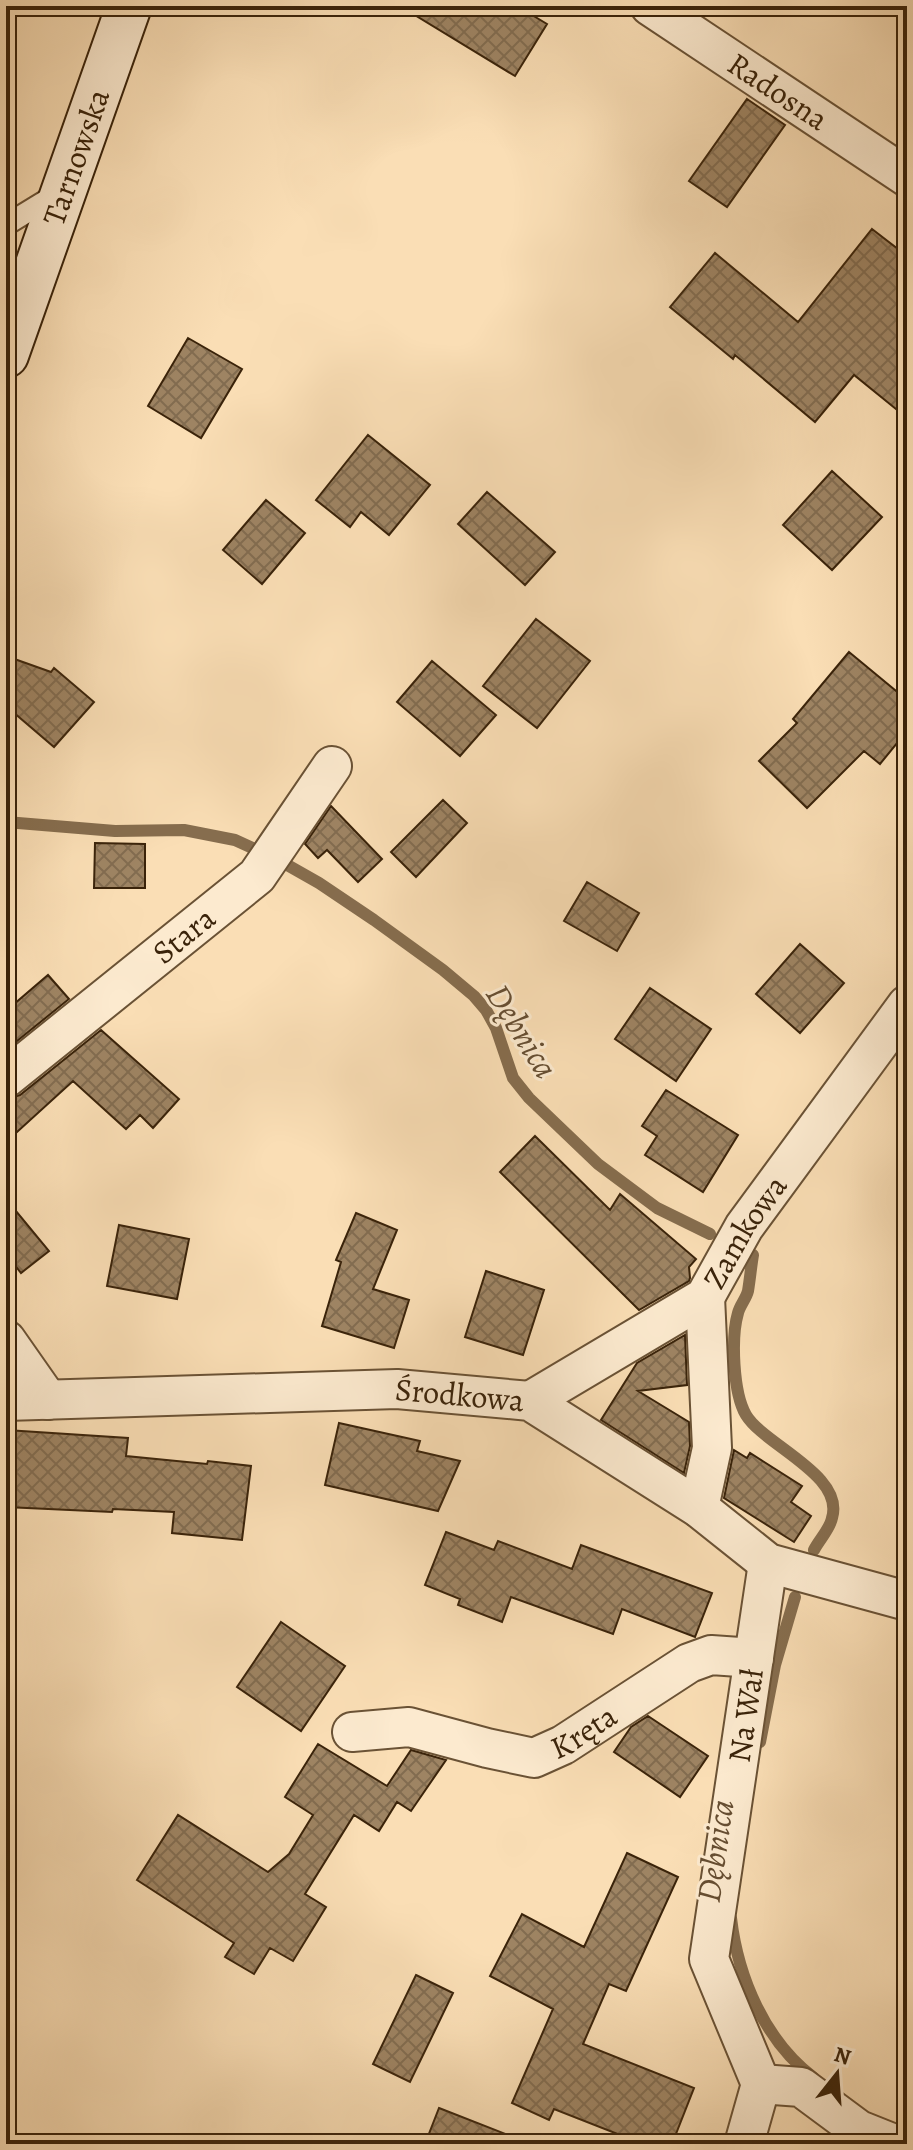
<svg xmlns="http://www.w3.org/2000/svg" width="913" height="2150" viewBox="0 0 913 2150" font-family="Alegreya,serif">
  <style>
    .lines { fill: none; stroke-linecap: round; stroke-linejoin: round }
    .stream { stroke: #866d4e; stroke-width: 12 }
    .building { fill: url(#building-cross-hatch); stroke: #3a230a; stroke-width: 2 }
    .service-casing { stroke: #6a5235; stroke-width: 24 }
    .minor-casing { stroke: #6a5235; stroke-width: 42 }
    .secondary-casing { stroke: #3a230a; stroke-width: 48 }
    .service { stroke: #fceacf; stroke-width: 20 }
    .minor { stroke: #fceacf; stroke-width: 38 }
    .secondary { stroke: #fceacf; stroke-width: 44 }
    .labels { text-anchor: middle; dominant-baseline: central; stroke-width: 6; stroke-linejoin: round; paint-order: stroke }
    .street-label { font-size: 32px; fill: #3a230a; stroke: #fceacf }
    .water-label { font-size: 34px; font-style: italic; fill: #664e32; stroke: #fceacf }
  </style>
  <defs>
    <pattern id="building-cross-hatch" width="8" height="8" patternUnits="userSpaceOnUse" patternTransform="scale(2)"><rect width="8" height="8" fill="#9e8463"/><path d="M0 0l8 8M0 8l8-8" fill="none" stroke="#826c50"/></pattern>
  </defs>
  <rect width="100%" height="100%" fill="#fadeb5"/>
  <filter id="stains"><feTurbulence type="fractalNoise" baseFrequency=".0025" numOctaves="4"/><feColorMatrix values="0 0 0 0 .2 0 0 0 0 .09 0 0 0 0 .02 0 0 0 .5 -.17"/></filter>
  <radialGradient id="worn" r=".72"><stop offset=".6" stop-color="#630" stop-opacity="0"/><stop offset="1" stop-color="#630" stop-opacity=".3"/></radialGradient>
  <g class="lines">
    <path class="stream" d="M 6,822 L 115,831 L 184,830 L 235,840 L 257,850
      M 282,862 L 319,883 L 374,920 L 443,970 L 474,996 L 486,1010 L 496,1028 L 513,1078 L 529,1098 L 598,1164 L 657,1208 L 710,1234
      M 753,1255 C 751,1267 750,1279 748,1291 C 746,1299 740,1305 738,1313 C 731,1337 733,1393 746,1415 C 764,1445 845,1475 832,1518 C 830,1529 819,1540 814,1550
      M 760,1742 L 775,1665 L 795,1597
      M 731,1918 C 738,1978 765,2041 814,2078"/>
  </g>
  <path class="building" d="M 400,6 L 517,6 L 547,24 L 515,76 Z
    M 747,99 L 785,125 L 727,207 L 689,181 Z
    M 872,229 L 907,256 L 907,418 L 854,375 L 815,422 L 735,355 L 733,359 L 670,307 L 715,253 L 798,322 Z
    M 188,338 L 242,369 L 201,438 L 148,406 Z
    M 368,435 L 430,485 L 389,535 L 361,512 L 350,527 L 316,500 Z
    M 832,471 L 882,517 L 832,570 L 783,525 Z
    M 487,492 L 555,552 L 525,585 L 458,524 Z
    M 266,500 L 305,533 L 262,584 L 223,550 Z
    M 536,619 L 590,661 L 537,728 L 483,686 Z
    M 849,652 L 907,700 L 907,731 L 880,764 L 864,751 L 807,808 L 759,761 L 797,723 L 793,719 Z
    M 6,656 L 51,672 L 54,668 L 94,702 L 54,747 L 6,706 Z
    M 432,661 L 496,715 L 460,756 L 397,702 Z
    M 443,800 L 467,823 L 416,877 L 391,852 Z
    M 331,806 L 382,859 L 358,882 L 327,850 L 318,858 L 305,844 Z
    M 95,843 L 145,844 L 145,888 L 94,888 Z
    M 587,882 L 639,913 L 617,951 L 564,921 Z
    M 800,944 L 844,983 L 800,1033 L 756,994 Z
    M 48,975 L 69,999 L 6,1050 L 6,1011 Z
    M 650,988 L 711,1029 L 676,1081 L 615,1039 Z
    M 101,1030 L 179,1099 L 153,1128 L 140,1115 L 126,1129 L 73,1081 L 6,1142 L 6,1099 L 20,1095 Z
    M 666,1090 L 738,1135 L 703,1192 L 645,1155 L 657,1136 L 642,1126 Z
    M 535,1136 L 610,1210 L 620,1194 L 696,1259 L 689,1267 L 690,1278 L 689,1281 L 639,1310 L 500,1172 Z
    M 6,1199 L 49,1251 L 21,1273 L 6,1254 Z
    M 356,1213 L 397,1230 L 373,1289 L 409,1300 L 394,1348 L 322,1326 L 341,1262 L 336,1260 Z
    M 119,1225 L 189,1239 L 177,1299 L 107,1286 Z
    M 486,1271 L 544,1290 L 523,1355 L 465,1337 Z
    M 685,1335 L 687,1385 L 638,1391 L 689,1422 L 690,1446 L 684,1473 L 601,1420 L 637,1363 Z
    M 339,1423 L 420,1441 L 417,1451 L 460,1461 L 438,1511 L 325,1485 Z
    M 6,1430 L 128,1438 L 126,1456 L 207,1464 L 208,1461 L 251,1466 L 242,1540 L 172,1533 L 174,1512 L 113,1509 L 112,1512 L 6,1507 Z
    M 734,1450 L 747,1458 L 750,1453 L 802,1486 L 791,1502 L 811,1516 L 794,1542 L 724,1498 Z
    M 446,1532 L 494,1550 L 498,1541 L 572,1569 L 581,1545 L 712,1593 L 695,1637 L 622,1609 L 613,1634 L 511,1597 L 502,1622 L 458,1605 L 460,1599 L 425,1585 Z
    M 281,1622 L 345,1666 L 301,1731 L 237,1687 Z
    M 648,1716 L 708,1756 L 680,1797 L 614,1752 L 631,1727 Z
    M 318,1744 L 387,1786 L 411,1750 L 446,1760 L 411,1811 L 397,1802 L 379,1831 L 354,1815 L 305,1894 L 326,1907 L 293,1961 L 270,1948 L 254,1974 L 225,1957 L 234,1943 L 137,1880 L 178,1815 L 268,1872 L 289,1854 L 313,1815 L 285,1797 Z
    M 627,1853 L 678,1877 L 626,1991 L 609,1984 L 583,2044 L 694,2088 L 672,2144 L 643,2144 L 554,2109 L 549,2120 L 512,2103 L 553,2009 L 490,1976 L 522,1914 L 584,1947 Z
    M 416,1975 L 453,1993 L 410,2082 L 373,2064 Z
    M 439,2108 L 526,2142 L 526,2144 L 425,2144 Z"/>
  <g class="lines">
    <defs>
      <path id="service" d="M 6,225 L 55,195"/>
      <g id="minor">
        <path id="s1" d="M 650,6 L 907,177"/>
        <path id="s2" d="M 6,1078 L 257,876 L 332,766"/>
        <path d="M 6,1340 L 48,1400"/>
        <path id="s3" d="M 6,1401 L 397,1389 L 530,1401 L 699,1508 L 768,1563 L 907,1601"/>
        <path id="s4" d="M 530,1401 L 705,1297 L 744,1227 L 907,1005"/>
        <path d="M 699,1508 L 712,1448 L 705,1297"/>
        <path id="s5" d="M 352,1732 L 409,1727 L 487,1748 L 534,1758 L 563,1745 L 689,1663 L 711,1655 L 754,1658"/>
        <path d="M 761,2084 L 801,2087 L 859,2130 L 894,2144"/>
        <path id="s6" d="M 744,2144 L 761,2084 L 709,1959 L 768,1563"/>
      </g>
      <g id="secondary">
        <path id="s7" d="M 6,355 L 129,6"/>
      </g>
    </defs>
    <use href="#service" class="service-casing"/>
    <use href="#minor" class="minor-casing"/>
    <use href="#secondary" class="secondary-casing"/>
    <use href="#service" class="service"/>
    <use href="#minor" class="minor"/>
    <use href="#secondary" class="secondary"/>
  </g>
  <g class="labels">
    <g class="street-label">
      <text stroke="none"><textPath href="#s1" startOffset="154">Radosna</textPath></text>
      <text stroke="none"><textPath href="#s7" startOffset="210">Tarnowska</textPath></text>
      <text stroke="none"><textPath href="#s2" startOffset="228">Stara</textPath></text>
      <text stroke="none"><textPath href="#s4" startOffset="280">Zamkowa</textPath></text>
      <text stroke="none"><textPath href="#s3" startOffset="454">Środkowa</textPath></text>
      <text stroke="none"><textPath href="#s6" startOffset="444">Na Wał</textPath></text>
      <text stroke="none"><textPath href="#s5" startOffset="242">Kręta</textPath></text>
    </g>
    <g class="water-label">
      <text transform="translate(522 1031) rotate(58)">Dębnica</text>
      <text transform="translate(715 1851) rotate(-82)">Dębnica</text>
    </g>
  </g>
  <rect width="913" height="2150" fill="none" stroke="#fadeb5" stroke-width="32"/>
  <rect x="8" y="8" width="897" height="2134" fill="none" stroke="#3a230a" stroke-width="4"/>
  <rect x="16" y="16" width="881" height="2118" fill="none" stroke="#3a230a" stroke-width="2"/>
  <g transform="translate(837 2074) rotate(17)" stroke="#fceacf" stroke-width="6" paint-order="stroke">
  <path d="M0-6L14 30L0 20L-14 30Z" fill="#3a230a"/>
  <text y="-12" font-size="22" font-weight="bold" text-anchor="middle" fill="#3a230a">N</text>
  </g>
  <rect width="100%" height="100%" filter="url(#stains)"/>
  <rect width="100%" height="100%" fill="url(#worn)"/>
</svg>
